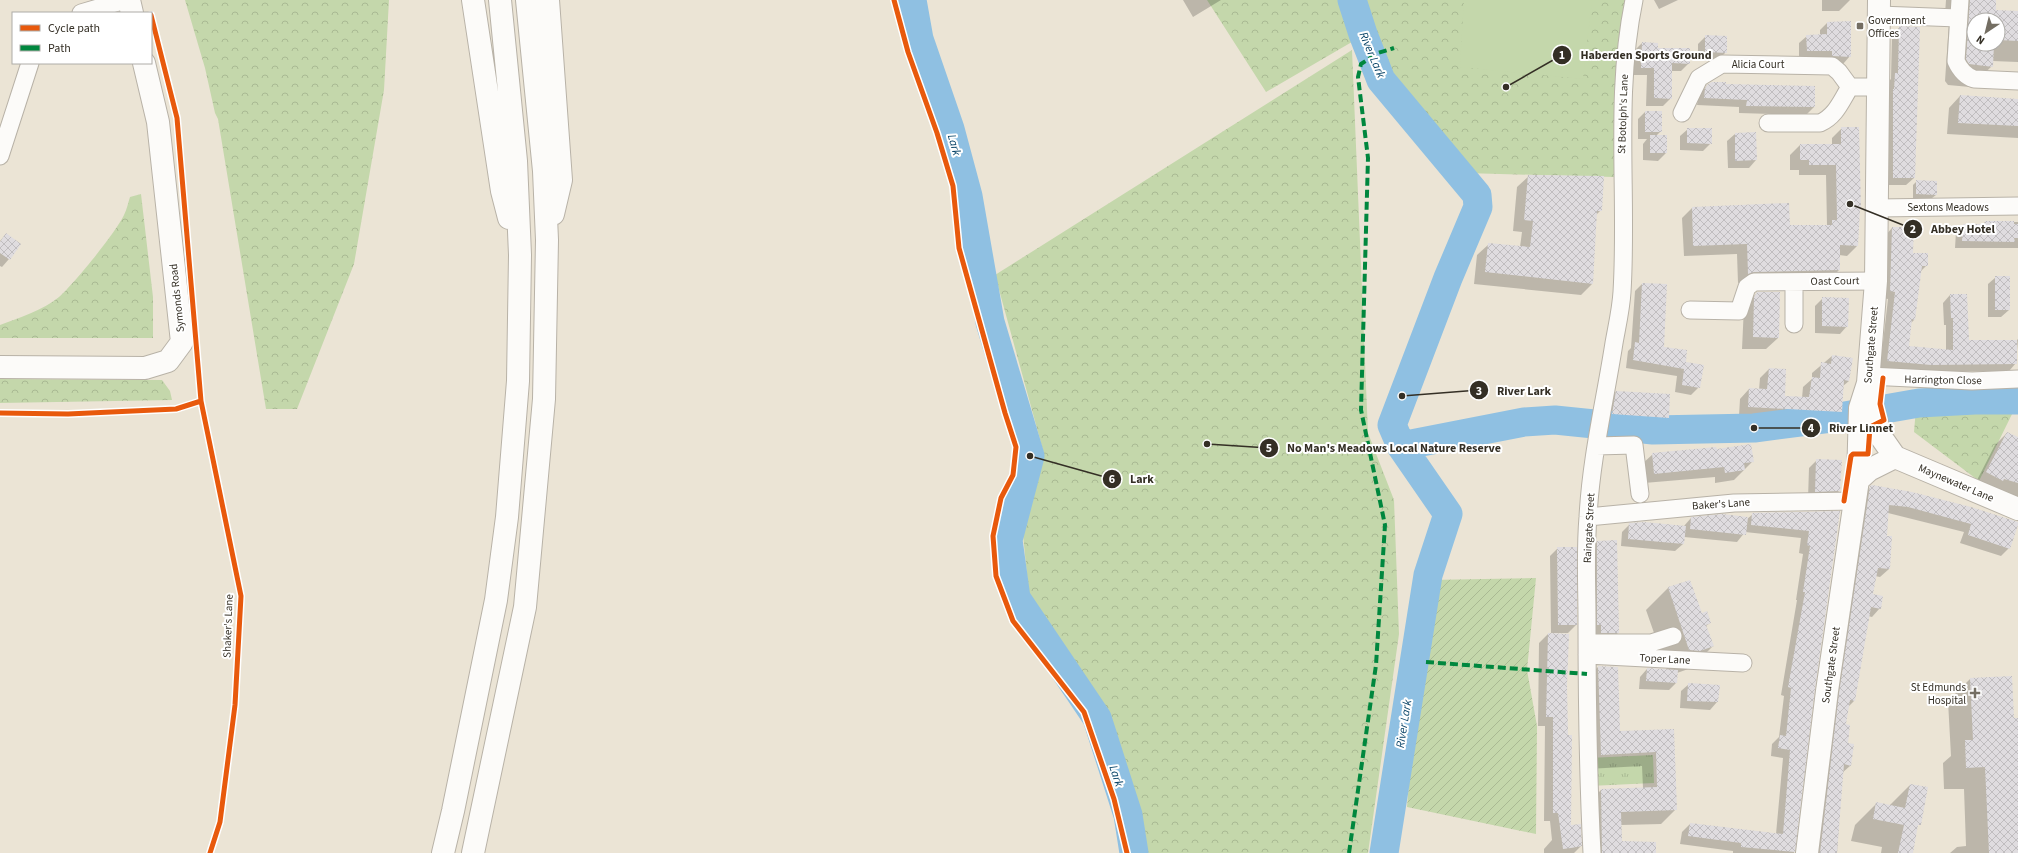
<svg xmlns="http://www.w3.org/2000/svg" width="2018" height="853" viewBox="0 0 2018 853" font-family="'Source Sans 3',sans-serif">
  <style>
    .grass { fill: url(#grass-tufts) }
    .forest { fill: url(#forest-crowns) }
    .garden { fill: url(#garden-furrows) }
    .pitch { fill: #c4d7ab }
    .shadow { fill: #0003; fill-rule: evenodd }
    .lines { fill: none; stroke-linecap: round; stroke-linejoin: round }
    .river { stroke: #8fc0e2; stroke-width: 29 }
    .building { fill: url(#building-cross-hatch) }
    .street-casing { stroke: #b8b2a7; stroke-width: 19 }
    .secondary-casing { stroke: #b8b2a7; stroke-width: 24 }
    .highway-casing { stroke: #b8b2a7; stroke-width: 24 }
    .street { stroke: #fcfbf9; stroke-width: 17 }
    .secondary { stroke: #fcfbf9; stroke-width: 22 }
    .highway { stroke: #fcfbf9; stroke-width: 22 }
    .quiet { stroke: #00873e; stroke-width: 4; stroke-dasharray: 8 4; stroke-linecap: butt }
    .cycleway-casing { stroke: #fff; stroke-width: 8 }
    .cycleway { stroke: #e8590c; stroke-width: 5 }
    .poi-dot { fill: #746e63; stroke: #fff; stroke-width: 1.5 }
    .labels { text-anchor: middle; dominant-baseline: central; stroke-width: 4; stroke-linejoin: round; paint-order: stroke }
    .poi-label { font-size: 11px; fill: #342f25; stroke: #fff; text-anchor: start }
    .street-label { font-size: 11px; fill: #342f25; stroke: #fff }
    .water-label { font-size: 12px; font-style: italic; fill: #064266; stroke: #fff }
    .leader { fill: none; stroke: #342f25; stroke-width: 1.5 }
    .callout-dot { fill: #342f25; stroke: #fff; stroke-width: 1.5 }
    .mark-label { font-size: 12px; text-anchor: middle; font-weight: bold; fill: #fff }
    .callout-label { font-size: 12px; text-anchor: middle; font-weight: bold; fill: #342f25; stroke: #fff; stroke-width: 4; stroke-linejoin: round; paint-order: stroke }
  </style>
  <defs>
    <pattern id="grass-tufts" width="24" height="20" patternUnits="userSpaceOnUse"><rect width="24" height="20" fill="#c4d7ab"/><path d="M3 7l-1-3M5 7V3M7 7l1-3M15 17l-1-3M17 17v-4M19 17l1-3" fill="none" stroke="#a9b993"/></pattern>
    <pattern id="forest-crowns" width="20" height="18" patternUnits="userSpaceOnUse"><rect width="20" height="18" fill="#c4d7ab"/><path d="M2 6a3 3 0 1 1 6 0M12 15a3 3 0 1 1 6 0" fill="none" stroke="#a9b993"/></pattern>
    <pattern id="garden-furrows" width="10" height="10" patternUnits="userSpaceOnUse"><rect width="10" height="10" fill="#c4d7ab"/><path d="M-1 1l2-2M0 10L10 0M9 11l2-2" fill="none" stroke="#a9b993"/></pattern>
    <pattern id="building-cross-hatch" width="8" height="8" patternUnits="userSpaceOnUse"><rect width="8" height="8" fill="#dfdcdf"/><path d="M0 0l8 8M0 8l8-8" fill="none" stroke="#c0bdbf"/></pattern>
  </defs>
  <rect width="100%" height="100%" fill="#ebe4d5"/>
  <path class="grass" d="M 1653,755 L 1654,783 L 1589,786 L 1588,758 Z"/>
  <path class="forest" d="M 185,0 L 389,0 L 384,90 L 354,264 L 297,409 L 266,409 L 218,119 L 215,113 L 205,68 Z
    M 1207,0 L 1346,0 L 1357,39 L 1266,92 Z
    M 1360,0 L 1629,0 L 1619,38 L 1615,101 L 1614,177 L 1464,173 L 1385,73 Z
    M 1352,50 L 1368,433 L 1394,500 L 1399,634 L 1368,853 L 1148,853 L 1104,715 L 1030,605 L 1023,535 L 1044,454 L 995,275 Z
    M 141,194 L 153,297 L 153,338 L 0,338 L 0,325 C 19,318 43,310 59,297 C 73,285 117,231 124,215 C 127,209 128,203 130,197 Z
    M 0,379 L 162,380 L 170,391 L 172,400 L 0,403 Z
    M 1973,403 L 2017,404 L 1979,481 L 1914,432 L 1916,408 Z"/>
  <path class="garden" d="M 1536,578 L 1527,670 L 1537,726 L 1536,834 L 1407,807 L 1419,661 L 1428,580 Z"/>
  <path class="pitch" d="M 1464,0 L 1592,0 L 1583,79 L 1460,67 Z"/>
  <path class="shadow" d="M 1183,0 L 1221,0 L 1193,17 Z
    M 1654,0 L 1678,0 L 1659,9 Z
    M 1822,0 L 1850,0 L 1839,11 L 1822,11 Z
    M 1946,0 L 1995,0 L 1995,11 L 2018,12 L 2018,62 L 1992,61 L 1992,66 L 1970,87 L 1948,85 L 1945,81 L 1949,22 L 1945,14 ZM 1974,20 L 1998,20 L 1998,44 L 1974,44 Z
    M 1827,23 L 1850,56 L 1843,64 L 1799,58 L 1799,43 L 1807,36 L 1820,35 L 1820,30 Z
    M 1900,27 L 1914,178 L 1906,185 L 1886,185 L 1888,82 L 1891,79 L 1892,34 Z
    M 1706,36 L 1726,52 L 1718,60 L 1698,59 L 1698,44 Z
    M 1642,43 L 1689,63 L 1681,71 L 1671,71 L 1671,98 L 1663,106 L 1646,106 L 1647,75 L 1633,75 L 1634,51 Z
    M 1725,85 L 1814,107 L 1806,115 L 1739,113 L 1739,107 L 1697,105 L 1699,94 L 1707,86 Z
    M 1960,96 L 2018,100 L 2018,138 L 1947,134 L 1949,108 Z
    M 1645,112 L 1661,131 L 1656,136 L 1666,153 L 1658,161 L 1643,160 L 1643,144 L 1647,139 L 1638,139 L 1638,119 Z
    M 1842,128 L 1860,209 L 1859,210 L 1857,246 L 1847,256 L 1839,255 L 1839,270 L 1829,280 L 1743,282 L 1738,283 L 1737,254 L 1684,256 L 1682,218 L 1692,208 L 1789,226 L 1827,226 L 1826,175 L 1799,175 L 1799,170 L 1790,170 L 1790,155 L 1800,145 L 1832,145 L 1832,138 Z
    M 1688,129 L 1711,143 L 1703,151 L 1680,150 L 1680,136 Z
    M 1755,133 L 1756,160 L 1749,168 L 1728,168 L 1727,141 L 1735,134 Z
    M 1529,176 L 1601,210 L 1596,215 L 1592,284 L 1581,295 L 1474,284 L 1477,255 L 1489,244 L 1520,247 L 1522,232 L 1513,231 L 1517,187 Z
    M 1917,181 L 1936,195 L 1932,198 L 1913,198 L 1913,185 Z
    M 1985,222 L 2018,222 L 2018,248 L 1955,248 L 1956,232 L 1963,225 L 1982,225 Z
    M 1892,228 L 1912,254 L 1927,265 L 1920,272 L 1914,320 L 1911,323 L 1908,347 L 1946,350 L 1946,325 L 1944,325 L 1943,303 L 1950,295 L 1968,341 L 2016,341 L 2018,339 L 2016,363 L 2009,371 L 1923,372 L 1880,368 L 1888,299 L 1883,298 L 1885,236 Z
    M 6,234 L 9,259 L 2,267 L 0,266 L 0,241 Z
    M 1996,277 L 2009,310 L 2001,317 L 1988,317 L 1988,284 Z
    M 1642,284 L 1663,348 L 1684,363 L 1699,387 L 1691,395 L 1675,392 L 1677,376 L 1626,368 L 1628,351 L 1631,348 L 1635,291 Z
    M 1756,294 L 1778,338 L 1766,349 L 1742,349 L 1744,306 Z
    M 1823,298 L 1847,326 L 1840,334 L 1815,333 L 1815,306 Z
    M 1832,356 L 1849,381 L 1843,386 L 1841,411 L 1831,421 L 1739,416 L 1740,399 L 1749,389 L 1759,390 L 1760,378 L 1769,369 L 1784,397 L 1802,398 L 1803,387 L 1812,379 L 1812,373 Z
    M 1616,392 L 1668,417 L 1656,429 L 1601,426 L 1605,403 Z
    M 2007,433 L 2018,438 L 2018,498 L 1975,484 L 1995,445 Z
    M 1716,450 L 1753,461 L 1734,480 L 1715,483 L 1715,477 L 1644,483 L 1642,464 L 1653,454 Z
    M 1817,460 L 1839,491 L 1832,498 L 1808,499 L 1809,468 Z
    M 1872,486 L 1977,510 L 2009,548 L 2001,556 L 1960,543 L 1964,532 L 1888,513 L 1886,537 L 1889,569 L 1880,577 L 1875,576 L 1872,595 L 1880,608 L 1872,617 L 1868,616 L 1854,701 L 1848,707 L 1845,724 L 1850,766 L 1842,773 L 1837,853 L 1813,853 L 1862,495 Z
    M 1839,512 L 1814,689 L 1794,853 L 1733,853 L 1733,851 L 1680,844 L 1682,832 L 1690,824 L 1776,834 L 1783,758 L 1771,756 L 1772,744 L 1779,737 L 1784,696 L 1781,695 L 1797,600 L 1796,600 L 1803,554 L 1799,553 L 1801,538 L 1745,532 L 1737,542 L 1684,537 L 1683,544 L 1675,551 L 1621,546 L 1622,532 L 1630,524 L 1684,526 L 1691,518 L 1746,520 L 1753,514 Z
    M 1597,542 L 1618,633 L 1602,648 L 1586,648 L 1582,557 Z
    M 1558,548 L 1576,625 L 1568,633 L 1551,633 L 1551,634 L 1566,685 L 1570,826 L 1581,846 L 1574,853 L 1544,853 L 1544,849 L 1552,840 L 1550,821 L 1544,821 L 1545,726 L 1538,726 L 1539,643 L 1548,634 L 1551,634 L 1550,556 Z
    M 1668,588 L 1710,623 L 1706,626 L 1713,646 L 1691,668 L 1677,673 L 1676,683 L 1669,690 L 1639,689 L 1640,677 L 1647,669 L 1667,670 L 1646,610 Z
    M 1598,667 L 1619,732 L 1673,731 L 1676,809 L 1661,824 L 1621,825 L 1622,842 L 1640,853 L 1588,853 L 1587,804 L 1601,790 L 1643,788 L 1642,766 L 1587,769 L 1584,681 Z
    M 1970,679 L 2013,718 L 2018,718 L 2018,853 L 1950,853 L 1957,847 L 1966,846 L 1964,789 L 1944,789 L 1943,763 L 1951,756 L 1948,701 Z
    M 1689,684 L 1718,686 L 1717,702 L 1710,710 L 1680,708 L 1681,691 Z
    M 1910,785 L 1912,853 L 1881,853 L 1882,847 L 1851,841 L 1855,825 L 1877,803 L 1889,806 Z"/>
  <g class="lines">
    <path class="river" d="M 912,0 L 919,39 L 950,129 L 968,196 L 990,322 L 1030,456 L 1008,540 L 1016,598 L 1097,718 L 1128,815 L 1134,853
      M 1352,0 L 1363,34 L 1381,80 L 1477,195 L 1478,207 L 1448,278 L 1392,425 L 1401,446 L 1448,514 L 1428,575 L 1384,853
      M 1401,446 L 1524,422 L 1555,420 L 1653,430 L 1754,428 L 1839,417 L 1919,403 L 1975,400 L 2018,400"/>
  </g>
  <path class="building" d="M 1970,0 L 1996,0 L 1996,10 L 2018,11 L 2018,41 L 1998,40 L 1998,20 L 1974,20 L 1974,44 L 1994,44 L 1993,67 L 1969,64 L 1966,59 Z
    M 1851,21 L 1851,57 L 1832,56 L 1832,51 L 1807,51 L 1806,35 L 1827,34 L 1827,22 Z
    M 1899,26 L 1920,27 L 1915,178 L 1893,178 L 1893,89 L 1894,89 L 1895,73 L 1898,73 Z
    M 1705,35 L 1727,36 L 1727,53 L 1705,52 Z
    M 1642,42 L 1658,43 L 1658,48 L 1690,48 L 1690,64 L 1672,63 L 1672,99 L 1654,98 L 1654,68 L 1641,68 Z
    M 1712,82 L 1726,82 L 1726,84 L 1815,86 L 1815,107 L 1746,106 L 1747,100 L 1704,98 L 1705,89 L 1707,85 Z
    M 1960,95 L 2018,99 L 2018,126 L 1958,123 Z
    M 1645,111 L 1662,111 L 1662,132 L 1645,132 Z
    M 1841,127 L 1859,127 L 1861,209 L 1860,209 L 1858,246 L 1840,245 L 1840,270 L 1754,272 L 1748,274 L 1747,244 L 1693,246 L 1692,207 L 1789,203 L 1790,225 L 1832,225 L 1832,220 L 1837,220 L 1836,165 L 1809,165 L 1809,160 L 1800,160 L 1800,144 L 1841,144 Z
    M 1687,128 L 1712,128 L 1712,144 L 1687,143 Z
    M 1756,132 L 1757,160 L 1735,161 L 1735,133 Z
    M 1650,135 L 1667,135 L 1667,153 L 1650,153 Z
    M 1528,175 L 1604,176 L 1602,211 L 1597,211 L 1593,284 L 1485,272 L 1488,243 L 1530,247 L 1533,221 L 1524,220 Z
    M 1916,180 L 1937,181 L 1937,195 L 1916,194 Z
    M 1985,221 L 2014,221 L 2014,224 L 2018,224 L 2018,238 L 2014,238 L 2015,242 L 1962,241 L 1963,224 L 1985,224 Z
    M 1892,227 L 1914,227 L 1913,253 L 1928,253 L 1928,266 L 1922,266 L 1915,320 L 1912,319 L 1909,346 L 1953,350 L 1953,318 L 1951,318 L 1950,294 L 1967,294 L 1969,340 L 2017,340 L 2017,364 L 1931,365 L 1887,361 L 1895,292 L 1890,291 Z
    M 6,233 L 21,244 L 10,260 L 0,253 L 0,242 Z
    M 1995,276 L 2010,276 L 2010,310 L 1995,310 Z
    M 1642,283 L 1667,284 L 1664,347 L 1687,350 L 1686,362 L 1704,365 L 1700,388 L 1682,385 L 1684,369 L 1633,360 L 1635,342 L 1639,343 Z
    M 1757,292 L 1780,292 L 1779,338 L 1753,337 L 1754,297 Z
    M 1822,297 L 1849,298 L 1848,327 L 1822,326 Z
    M 1832,355 L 1853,358 L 1849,381 L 1844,380 L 1842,412 L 1748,407 L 1749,388 L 1767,389 L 1769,368 L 1786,369 L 1785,396 L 1809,397 L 1812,377 L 1820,378 L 1821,362 L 1831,364 Z
    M 1616,391 L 1670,394 L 1669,418 L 1612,414 Z
    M 2007,432 L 2018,437 L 2018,483 L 2004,479 L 2003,481 L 1986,472 Z
    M 1751,444 L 1754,462 L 1744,463 L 1745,470 L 1725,473 L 1724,467 L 1654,474 L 1652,453 L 1716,447 L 1717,449 Z
    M 1816,459 L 1842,460 L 1840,491 L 1815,492 Z
    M 1872,485 L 1912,492 L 1971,507 L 2018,522 L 2018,525 L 2010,549 L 1968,535 L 1971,524 L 1908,507 L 1889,505 L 1887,536 L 1892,536 L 1890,569 L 1878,568 L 1873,594 L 1883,596 L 1881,609 L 1871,607 L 1855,701 L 1850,700 L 1846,724 L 1850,725 L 1848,743 L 1854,744 L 1851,766 L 1844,764 L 1837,853 L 1820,853 L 1839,693 L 1870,486 Z
    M 1840,511 L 1815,689 L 1795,852 L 1741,847 L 1741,843 L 1688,836 L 1690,823 L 1783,834 L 1790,750 L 1778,748 L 1780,735 L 1786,736 L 1791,688 L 1788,687 L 1805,592 L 1803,592 L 1810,546 L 1807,545 L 1809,531 L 1751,525 L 1752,513 Z
    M 1722,514 L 1748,517 L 1746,535 L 1690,529 L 1691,517 Z
    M 1644,522 L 1686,526 L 1684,544 L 1628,539 L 1629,523 Z
    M 1617,540 L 1619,633 L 1601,633 L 1601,625 L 1597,625 L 1597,541 Z
    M 1557,547 L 1577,547 L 1577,625 L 1558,625 Z
    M 1690,580 L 1702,613 L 1707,611 L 1711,623 L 1706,625 L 1714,646 L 1700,651 L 1689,650 L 1668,587 Z
    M 1548,633 L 1569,634 L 1567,685 L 1568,735 L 1572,735 L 1571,825 L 1581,824 L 1582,846 L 1571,848 L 1563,849 L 1558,813 L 1553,813 L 1553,717 L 1546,717 Z
    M 1598,666 L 1618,667 L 1620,731 L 1674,729 L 1677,810 L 1621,812 L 1622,841 L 1656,842 L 1656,853 L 1602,853 L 1601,789 L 1657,787 L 1656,752 L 1601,755 Z
    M 1647,668 L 1678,670 L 1677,683 L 1646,681 Z
    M 2012,676 L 2014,718 L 2018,718 L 2018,853 L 1989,853 L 1985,767 L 1966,768 L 1965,740 L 1973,740 L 1970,678 Z
    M 1688,683 L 1720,685 L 1718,702 L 1687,701 Z
    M 1910,784 L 1928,787 L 1921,825 L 1918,825 L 1913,853 L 1898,853 L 1904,825 L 1873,819 L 1876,802 L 1905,808 Z"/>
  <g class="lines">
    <defs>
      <path id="street" d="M 1960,0 L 1956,61 C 1960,70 1965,76 1974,79 L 2018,81
        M 81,13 L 125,0
        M 1879,15 L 1958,18
        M 1682,113 L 1699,78 L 1722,64 L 1832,66 L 1839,72 L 1850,87
        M 1768,123 L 1820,123 C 1836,116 1841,101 1850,87 L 1879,87
        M 0,156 L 30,63
        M 1878,208 L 2018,206
        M 1690,310 L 1739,311 L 1747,287 L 1754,282 L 1876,281
        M 1794,324 L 1794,282
        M 1869,376 L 1972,381 L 2018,379
        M 1596,446 L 1634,445 L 1640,494
        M 1588,517 L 1734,503 L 1855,501
        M 1587,643 L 1651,643 L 1673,636
        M 1587,655 L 1743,663
        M 1592,853 C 1588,776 1587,698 1587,621 C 1587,586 1585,551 1588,517 C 1591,458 1605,401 1614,343 C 1617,326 1621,309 1622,292 C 1628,195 1614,96 1634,0"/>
      <path id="secondary" d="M 129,0 L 132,13
        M 0,367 L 145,368 L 168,361 L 182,342 L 158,122 L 144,63
        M 1869,390 L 1875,417 L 1881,437 L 1895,457 L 2018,509
        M 1858,480 L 1869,470 L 1895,457
        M 1807,853 L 1827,691 L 1858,480 L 1860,408 L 1868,383 L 1876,281 L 1879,0"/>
      <path id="highway" d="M 473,0 L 502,191 L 509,218
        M 548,0 L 561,180 L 553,214
        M 443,853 L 453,811 L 496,600 L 507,517 L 518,381 L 520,255 L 516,161 L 500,0
        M 473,853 L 525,607 L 544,399 L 547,240 L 544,171 L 527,0"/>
    </defs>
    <use href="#street" class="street-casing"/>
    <use href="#secondary" class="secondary-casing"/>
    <use href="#highway" class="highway-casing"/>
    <use href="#street" class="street"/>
    <use href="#secondary" class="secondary"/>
    <use href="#highway" class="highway"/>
    <path class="quiet" d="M 1426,662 L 1587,674
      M 1349,853 L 1376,665 L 1385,525 L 1361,410 L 1368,158 L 1358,77 L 1361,64 L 1378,53 L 1394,48"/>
    <defs>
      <path id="cycleway" d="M 894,0 L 908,52 L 937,133 L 953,186 L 959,248 L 1005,413 L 1016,447 L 1013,475 L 1001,498 L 993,536 L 996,576 L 1013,621 L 1084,712 L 1114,799 L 1127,853
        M 151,15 L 177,118 L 201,401 L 241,596 L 235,705 L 220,822 L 210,853
        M 0,413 L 68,414 L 176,409 L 201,401
        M 1844,501 L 1851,456 L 1853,454 L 1868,454 L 1870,427 L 1884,420 L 1880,404 L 1883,378"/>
    </defs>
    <use href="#cycleway" class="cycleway-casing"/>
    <use href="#cycleway" class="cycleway"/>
  </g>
  <g class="poi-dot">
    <rect x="1856" y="22" width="8" height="8" rx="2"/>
    <path d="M1973 687h4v4h4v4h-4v4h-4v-4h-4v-4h4z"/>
  </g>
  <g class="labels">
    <g class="poi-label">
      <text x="1868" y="20">Government<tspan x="1868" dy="13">Offices</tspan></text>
      <text x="1966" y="687" text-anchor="end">St Edmunds<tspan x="1966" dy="13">Hospital</tspan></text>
    </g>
    <g class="street-label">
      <text x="1758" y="64">Alicia Court</text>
      <text transform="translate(1623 114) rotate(-88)">St Botolph's Lane</text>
      <text x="1948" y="207">Sextons Meadows</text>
      <text transform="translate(1835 281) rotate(-1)">Oast Court</text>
      <text transform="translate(177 298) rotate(-96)">Symonds Road</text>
      <text transform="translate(1871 345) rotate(-85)">Southgate Street</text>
      <text transform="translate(1943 380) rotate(1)">Harrington Close</text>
      <text transform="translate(1956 483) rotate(23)">Maynewater Lane</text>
      <text transform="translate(1721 504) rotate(-4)">Baker's Lane</text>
      <text transform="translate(1589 528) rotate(-87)">Raingate Street</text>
      <text transform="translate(228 626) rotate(-88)">Shaker's Lane</text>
      <text transform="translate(1665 659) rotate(3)">Toper Lane</text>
      <text transform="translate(1831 665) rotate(-82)">Southgate Street</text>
    </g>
    <g class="water-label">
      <text transform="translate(1372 55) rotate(67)">River Lark</text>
      <text transform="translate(954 145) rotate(75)">Lark</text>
      <text transform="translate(1404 724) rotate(-81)">River Lark</text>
      <text transform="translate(1116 776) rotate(72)">Lark</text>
    </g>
  </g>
  <path class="leader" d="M1506 87L1562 55M1850 204L1913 229M1402 396L1479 390M1754 428L1811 428M1207 444L1269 448M1030 456L1112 479"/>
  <g class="callout-dot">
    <circle cx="1506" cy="87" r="4"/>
    <circle cx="1850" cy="204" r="4"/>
    <circle cx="1402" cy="396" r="4"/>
    <circle cx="1754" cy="428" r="4"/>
    <circle cx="1207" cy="444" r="4"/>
    <circle cx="1030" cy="456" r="4"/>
    <circle cx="1562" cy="55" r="10"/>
    <circle cx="1913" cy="229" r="10"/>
    <circle cx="1479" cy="390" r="10"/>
    <circle cx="1811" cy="428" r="10"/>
    <circle cx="1269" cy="448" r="10"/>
    <circle cx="1112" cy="479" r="10"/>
  </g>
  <g class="mark-label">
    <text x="1562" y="59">1</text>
    <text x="1913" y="233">2</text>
    <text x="1479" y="395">3</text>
    <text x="1811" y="432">4</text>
    <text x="1269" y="452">5</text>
    <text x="1112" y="483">6</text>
  </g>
  <g class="callout-label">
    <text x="1646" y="59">Haberden Sports Ground</text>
    <text x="1963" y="233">Abbey Hotel</text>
    <text x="1524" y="395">River Lark</text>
    <text x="1861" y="432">River Linnet</text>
    <text x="1394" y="452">No Man's Meadows Local Nature Reserve</text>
    <text x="1142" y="483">Lark</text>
  </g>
  <rect x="12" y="12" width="140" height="52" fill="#ffffff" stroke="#aeaca8"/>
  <rect x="20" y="25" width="20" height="6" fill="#e8590c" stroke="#aeaca8"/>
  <text x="48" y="32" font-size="12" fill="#342f25">Cycle path</text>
  <rect x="20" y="45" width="20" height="6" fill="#00873e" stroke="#aeaca8"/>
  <text x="48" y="52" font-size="12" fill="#342f25">Path</text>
  <g transform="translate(1986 32) rotate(215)"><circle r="19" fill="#ffffff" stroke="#aeaca8"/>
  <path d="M0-3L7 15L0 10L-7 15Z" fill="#746e63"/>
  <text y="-6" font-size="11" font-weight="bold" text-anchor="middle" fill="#342f25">N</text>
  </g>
</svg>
